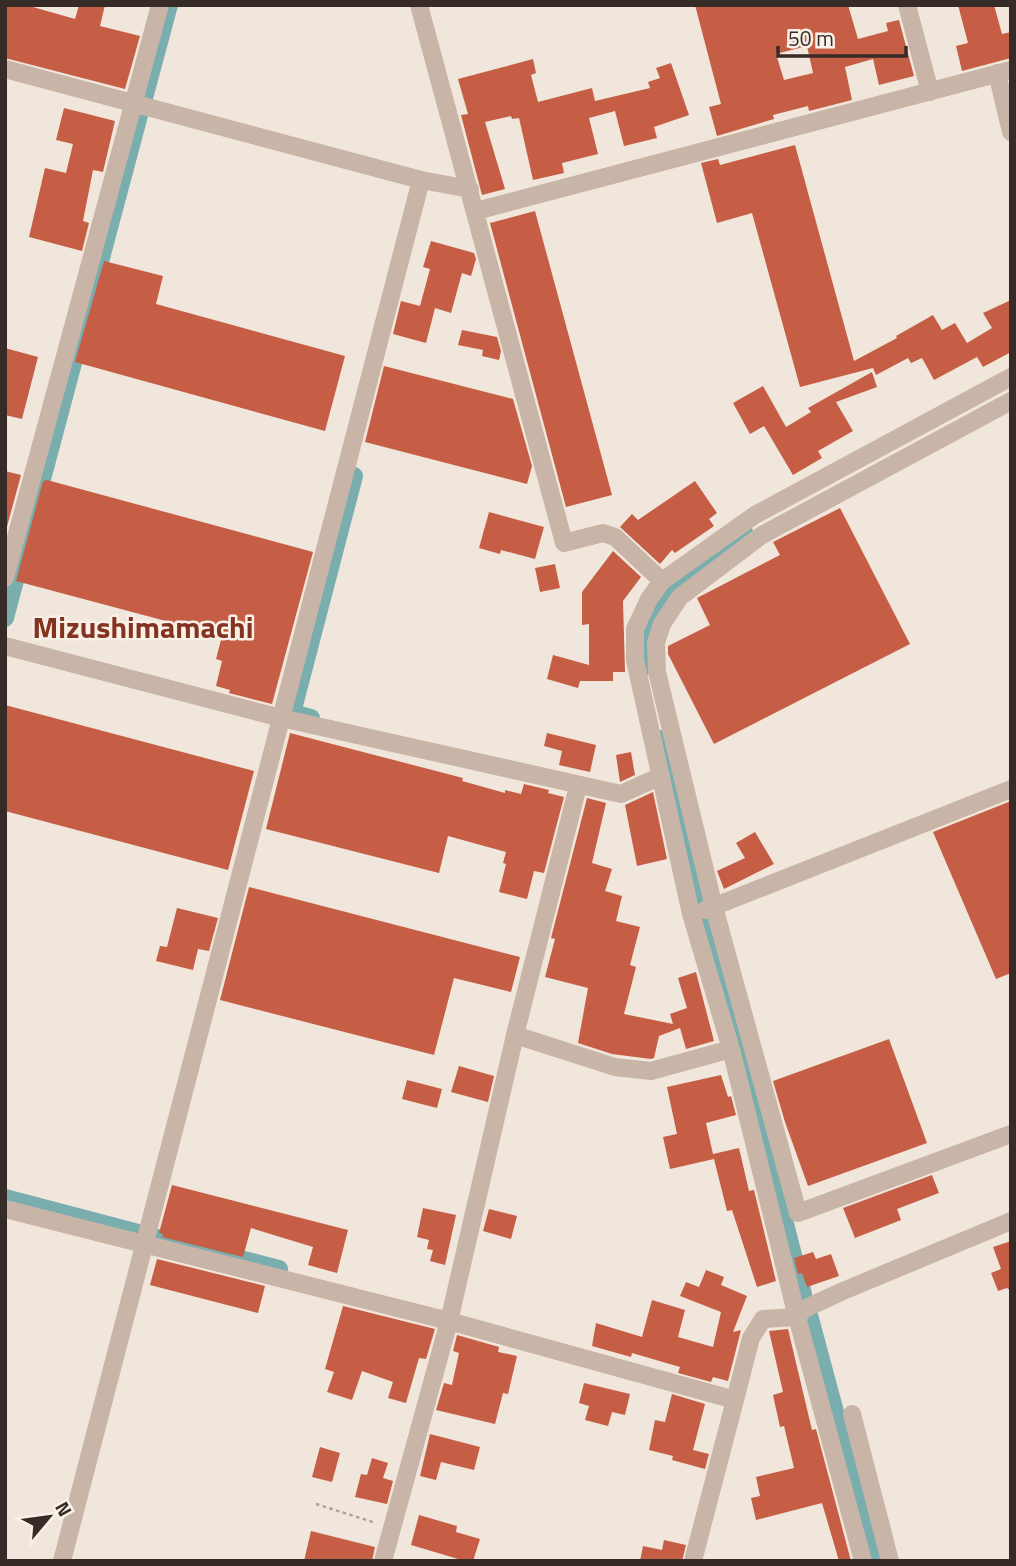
<svg xmlns="http://www.w3.org/2000/svg" width="1016" height="1566" viewBox="0 0 1016 1566" font-family="'Titillium Web',sans-serif">
  <style>
    .lines { fill: none; stroke-linecap: round; stroke-linejoin: round }
    .canal { stroke: #7aaeae; stroke-width: 18 }
    .building { fill: #c55e45; fill-rule: evenodd }
    .path { stroke: #b59f91; stroke-width: 2.5; stroke-dasharray: 3.5 3.5; stroke-linecap: butt }
    .minor { stroke: #c9b5a7; stroke-width: 18 }
    .labels { text-anchor: middle; dominant-baseline: central; stroke-width: 5; stroke-linejoin: round; paint-order: stroke }
    .quarter-label { font-size: 30px; font-weight: bold; fill: #843321; stroke: #f9f0e7 }
  </style>
  <rect width="100%" height="100%" fill="#f1e6db"/>
  <g class="lines">
    <path class="canal" d="M 144,98 L 169,5
      M 5,618 L 141,108
      M 644,667 C 641,595 694,572 744,532
      M 311,718 L 292,713 L 354,476
      M 661,739 L 803,1294
      M 5,1198 L 142,1234
      M 159,1238 L 279,1269
      M 808,1311 L 875,1561"/>
  </g>
  <path class="building" d="M 5,5 L 26,5 L 75,19 L 79,5 L 105,5 L 100,26 L 140,36 L 125,89 L 5,58 Z
    M 695,5 L 848,5 L 858,39 L 888,31 L 886,23 L 899,20 L 914,76 L 879,85 L 873,59 L 845,67 L 852,100 L 809,111 L 808,106 L 773,115 L 774,119 L 717,136 L 709,107 L 721,104 ZM 807,46 L 813,73 L 784,80 L 776,54 Z
    M 958,5 L 994,5 L 1002,34 L 1011,32 L 1011,58 L 962,71 L 956,46 L 968,43 Z
    M 533,59 L 536,73 L 531,75 L 538,102 L 592,88 L 595,101 L 650,88 L 648,82 L 660,78 L 656,68 L 671,63 L 689,115 L 654,127 L 657,138 L 624,146 L 615,111 L 589,118 L 598,154 L 562,163 L 564,173 L 533,180 L 519,118 L 512,119 L 511,116 L 485,122 L 505,189 L 482,195 L 461,115 L 468,114 L 458,79 Z
    M 64,108 L 115,121 L 103,172 L 93,170 L 83,221 L 89,223 L 82,251 L 29,237 L 45,168 L 66,173 L 73,144 L 56,140 Z
    M 795,145 L 854,361 L 897,338 L 896,336 L 933,315 L 942,330 L 955,323 L 967,343 L 992,328 L 983,313 L 1011,300 L 1011,352 L 983,367 L 977,357 L 934,380 L 922,358 L 911,363 L 908,358 L 876,375 L 873,368 L 800,387 L 752,213 L 717,223 L 701,163 L 718,159 L 720,165 Z
    M 535,211 L 612,495 L 566,507 L 490,223 Z
    M 431,241 L 474,253 L 476,259 L 471,276 L 462,273 L 451,313 L 435,308 L 426,343 L 393,334 L 401,301 L 420,306 L 430,269 L 423,267 Z
    M 104,261 L 163,276 L 156,304 L 345,356 L 325,431 L 75,362 Z
    M 462,330 L 497,337 L 501,351 L 499,360 L 482,356 L 483,350 L 458,345 Z
    M 5,348 L 38,357 L 22,419 L 5,415 Z
    M 384,366 L 513,399 L 532,466 L 527,484 L 365,442 Z
    M 872,372 L 877,387 L 836,402 L 853,431 L 818,451 L 822,458 L 793,475 L 764,426 L 750,434 L 733,403 L 763,386 L 786,427 L 811,412 L 808,408 Z
    M 5,471 L 21,475 L 5,534 Z
    M 47,480 L 313,552 L 272,704 L 229,693 L 230,690 L 216,686 L 222,661 L 216,659 L 222,636 L 16,581 L 43,481 Z
    M 695,481 L 717,513 L 709,519 L 714,526 L 675,553 L 672,550 L 660,564 L 620,527 L 632,514 L 638,520 Z
    M 840,508 L 910,644 L 714,744 L 668,654 L 668,646 L 710,625 L 697,598 L 780,555 L 773,542 Z
    M 489,512 L 544,527 L 535,559 L 501,550 L 500,554 L 479,548 Z
    M 613,551 L 641,577 L 623,601 L 625,672 L 613,672 L 613,681 L 580,681 L 578,688 L 547,679 L 553,655 L 589,665 L 589,624 L 582,625 L 582,592 Z
    M 555,564 L 560,588 L 540,592 L 535,568 Z
    M 5,705 L 254,771 L 228,870 L 5,811 Z
    M 290,733 L 463,778 L 462,781 L 505,793 L 505,790 L 521,794 L 524,784 L 549,790 L 548,793 L 564,797 L 544,873 L 534,871 L 527,899 L 499,892 L 506,864 L 503,863 L 506,852 L 448,836 L 439,873 L 266,829 Z
    M 547,733 L 596,745 L 590,772 L 559,765 L 562,751 L 544,746 Z
    M 631,752 L 635,775 L 620,782 L 616,755 Z
    M 653,792 L 667,859 L 637,866 L 625,805 Z
    M 587,798 L 606,803 L 592,863 L 612,869 L 605,891 L 622,896 L 616,921 L 640,927 L 630,965 L 636,967 L 624,1014 L 673,1024 L 670,1014 L 687,1008 L 678,978 L 696,972 L 714,1041 L 686,1049 L 680,1028 L 659,1036 L 654,1058 L 651,1059 L 612,1054 L 578,1043 L 588,988 L 545,977 L 555,939 L 551,938 Z
    M 1011,801 L 1011,973 L 996,979 L 933,832 Z
    M 755,832 L 774,864 L 724,889 L 717,871 L 745,858 L 736,843 Z
    M 249,887 L 520,957 L 511,992 L 454,978 L 434,1055 L 220,1000 Z
    M 177,908 L 218,918 L 209,951 L 198,949 L 193,970 L 156,961 L 160,946 L 167,947 Z
    M 889,1039 L 927,1143 L 808,1186 L 785,1122 L 773,1081 Z
    M 459,1066 L 494,1076 L 488,1102 L 451,1092 Z
    M 721,1075 L 728,1097 L 731,1096 L 736,1115 L 706,1123 L 713,1154 L 739,1148 L 749,1191 L 754,1190 L 776,1281 L 757,1287 L 732,1210 L 727,1211 L 714,1159 L 670,1169 L 663,1137 L 677,1134 L 667,1087 Z
    M 407,1080 L 442,1089 L 437,1108 L 402,1099 Z
    M 932,1175 L 939,1193 L 897,1209 L 901,1220 L 855,1238 L 843,1208 Z
    M 172,1185 L 348,1230 L 337,1273 L 308,1265 L 313,1247 L 251,1228 L 243,1257 L 162,1237 L 163,1234 L 159,1233 Z
    M 423,1208 L 456,1215 L 445,1265 L 430,1261 L 433,1250 L 427,1249 L 429,1240 L 417,1237 Z
    M 489,1209 L 517,1216 L 511,1239 L 483,1231 Z
    M 1011,1241 L 1011,1291 L 1007,1288 L 998,1291 L 991,1273 L 1001,1269 L 993,1247 Z
    M 813,1252 L 816,1259 L 831,1254 L 839,1276 L 807,1287 L 802,1273 L 798,1274 L 794,1258 Z
    M 157,1259 L 265,1286 L 258,1313 L 150,1285 Z
    M 706,1270 L 724,1277 L 721,1285 L 747,1296 L 733,1332 L 741,1330 L 728,1381 L 713,1377 L 711,1382 L 678,1373 L 680,1367 L 632,1353 L 631,1357 L 592,1346 L 596,1323 L 642,1337 L 652,1300 L 685,1310 L 678,1337 L 713,1347 L 721,1312 L 680,1296 L 686,1282 L 699,1287 Z
    M 343,1306 L 435,1329 L 426,1359 L 419,1358 L 406,1403 L 388,1398 L 393,1382 L 362,1371 L 352,1400 L 327,1392 L 334,1372 L 325,1369 Z
    M 788,1329 L 812,1430 L 816,1429 L 851,1561 L 839,1561 L 822,1503 L 756,1520 L 751,1498 L 760,1496 L 756,1477 L 794,1468 L 784,1426 L 780,1427 L 773,1395 L 783,1392 L 769,1331 Z
    M 457,1335 L 499,1347 L 498,1352 L 517,1356 L 508,1394 L 503,1393 L 495,1424 L 436,1410 L 444,1383 L 452,1385 L 459,1353 L 453,1351 Z
    M 584,1383 L 630,1394 L 625,1415 L 612,1412 L 608,1426 L 585,1420 L 589,1406 L 579,1403 Z
    M 672,1394 L 705,1404 L 693,1450 L 709,1454 L 705,1469 L 672,1460 L 673,1456 L 649,1450 L 655,1420 L 665,1422 Z
    M 430,1434 L 480,1447 L 474,1470 L 441,1462 L 436,1480 L 420,1476 Z
    M 320,1447 L 340,1453 L 332,1482 L 312,1477 Z
    M 372,1458 L 388,1463 L 383,1478 L 393,1481 L 387,1504 L 355,1497 L 361,1474 L 367,1475 Z
    M 419,1515 L 457,1526 L 456,1532 L 480,1539 L 473,1561 L 465,1561 L 411,1545 Z
    M 311,1531 L 375,1547 L 372,1561 L 304,1561 Z
    M 664,1540 L 686,1545 L 682,1561 L 640,1561 L 643,1546 L 662,1550 Z"/>
  <g class="lines">
    <path class="path" d="M 316,1504 L 376,1523"/>
    <path class="minor" d="M 419,5 L 564,543 L 603,533 L 615,537 L 662,581
      M 907,5 L 930,92
      M 5,69 L 421,180 L 470,189
      M 997,73 L 1011,132
      M 476,211 L 1011,70
      M 1011,401 L 762,535 L 680,597 L 662,624 L 656,643 L 657,672 L 714,907 L 798,1213 L 1011,1134
      M 5,578 L 160,5
      M 5,646 L 281,718 L 621,794 L 661,776
      M 705,910 L 1011,789
      M 515,1035 L 615,1067 L 651,1071 L 731,1049
      M 5,1209 L 449,1321 L 735,1400 L 751,1338 L 763,1319 L 797,1317 L 804,1309 L 843,1291 L 1011,1221
      M 852,1414 L 890,1561
      M 62,1561 L 421,180
      M 383,1561 L 449,1321 L 515,1035 L 578,786
      M 693,1561 L 735,1400
      M 863,1561 L 797,1317 L 731,1049 L 691,914 L 635,660 L 635,629 L 649,599 L 662,581 L 755,515 L 1011,377"/>
  </g>
  <g class="labels">
    <g class="quarter-label">
      <text x="143" y="627">Mizushimamachi</text>
    </g>
  </g>
  <rect width="1016" height="1566" fill="none" stroke="#362b27" stroke-width="14"/>
  <g transform="translate(49 1517) rotate(61)" stroke="#f9f0e7" stroke-width="5" paint-order="stroke">
  <path d="M0-5L12 26L0 18L-12 26Z" fill="#362b27"/>
  <text y="-10" font-size="19" font-weight="bold" text-anchor="middle" fill="#362b27">N</text>
  </g>
  <path d="M778 46v10h128v-10" fill="none" stroke="#362b27" stroke-width="3.5"/>
  <text x="788" y="46" font-size="21" fill="#362b27" stroke="#f9f0e7" stroke-width="5" paint-order="stroke">50 m</text>
</svg>
